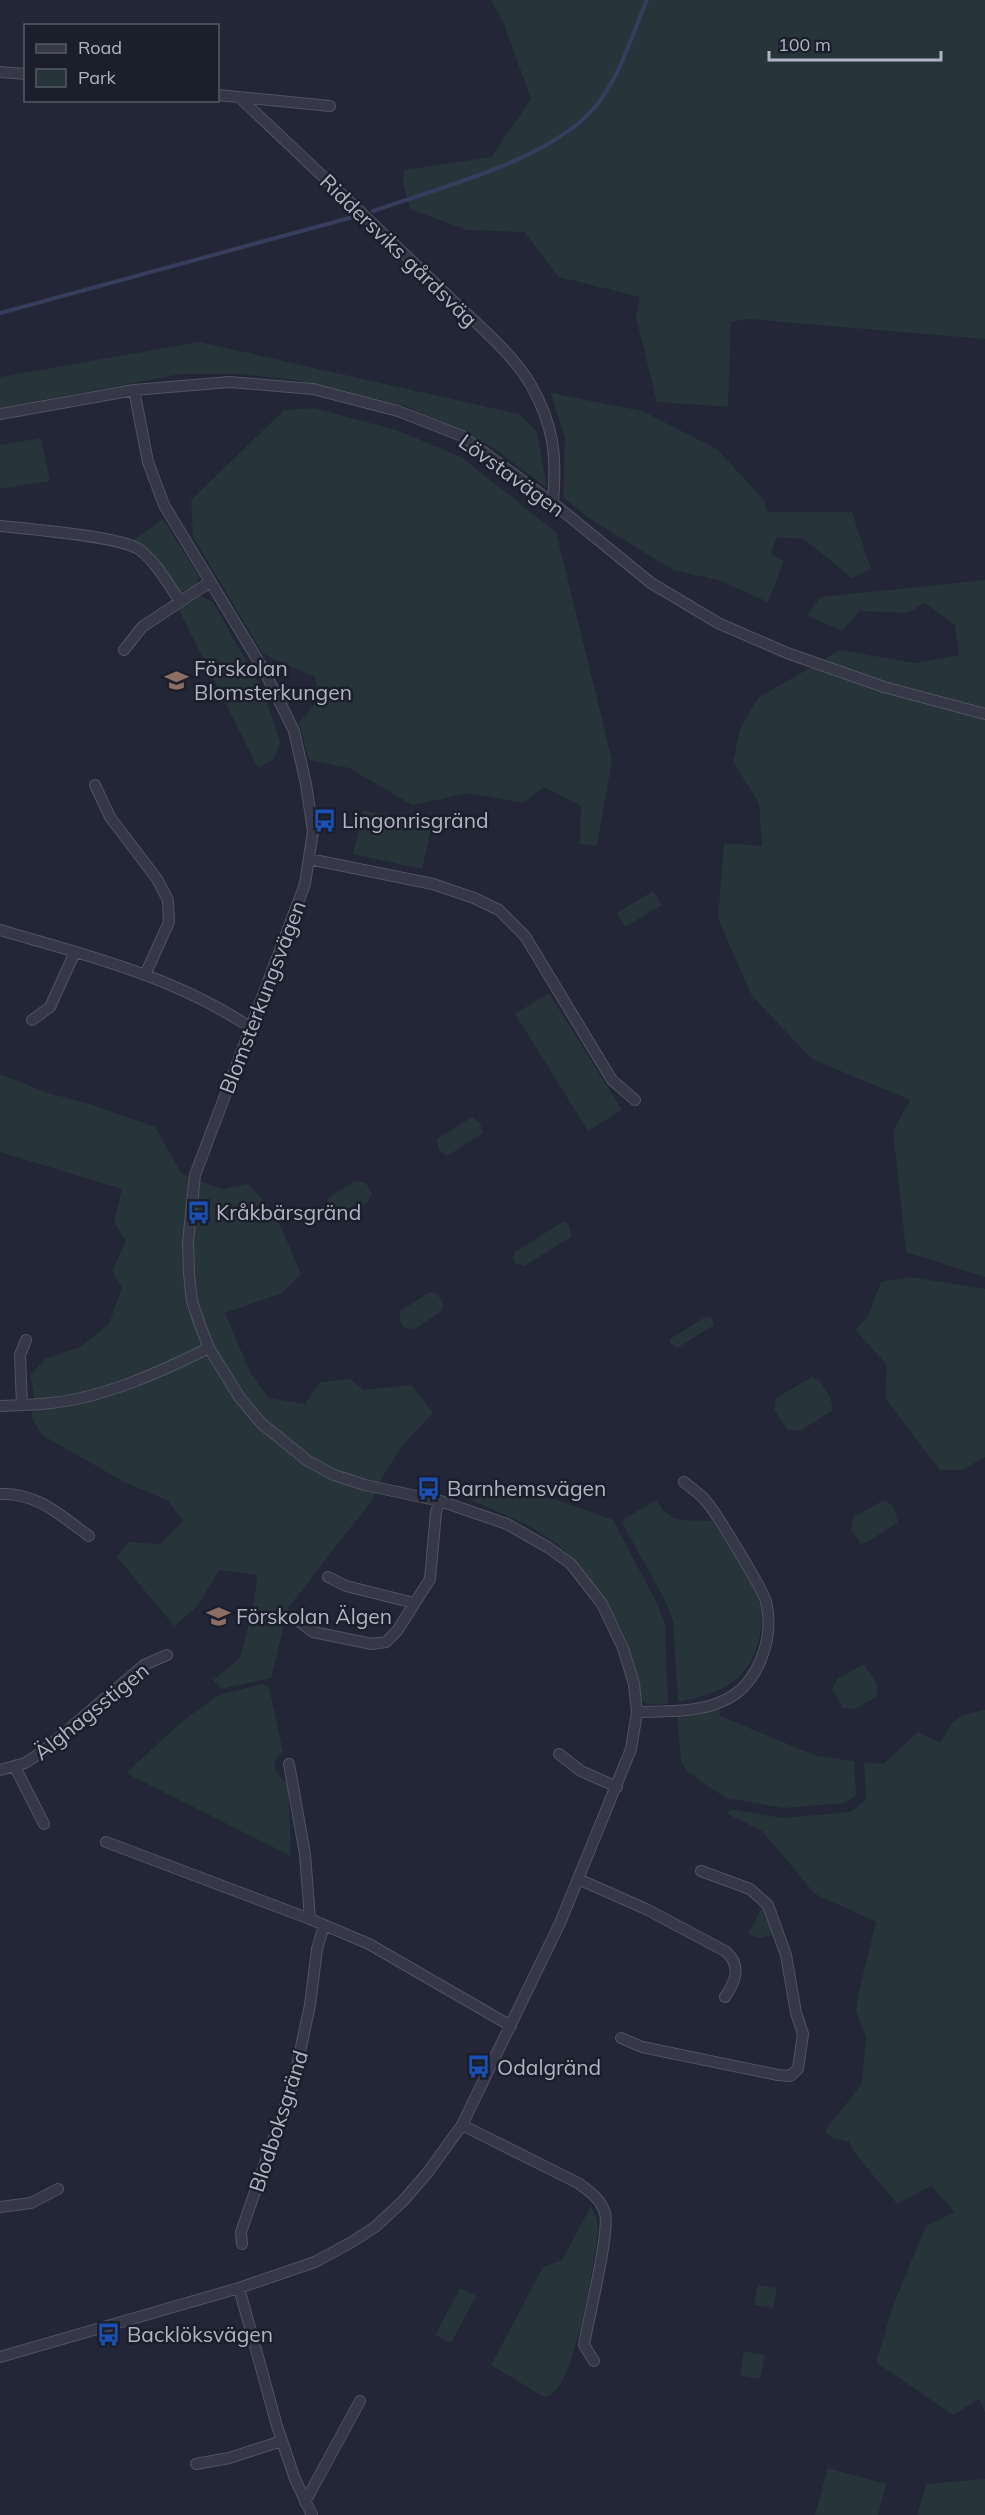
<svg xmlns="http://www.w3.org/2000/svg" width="985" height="2515" viewBox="0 0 985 2515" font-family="Mulish,sans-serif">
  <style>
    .green { fill: #27343a }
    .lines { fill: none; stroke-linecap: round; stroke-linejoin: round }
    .stream { stroke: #373d5c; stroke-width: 4 }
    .street-casing { stroke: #505362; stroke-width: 12 }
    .street { stroke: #363847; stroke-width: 10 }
    .labels { text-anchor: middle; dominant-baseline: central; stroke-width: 5; stroke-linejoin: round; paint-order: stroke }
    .street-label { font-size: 21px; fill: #b0b3c3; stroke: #1b1e2b }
    .poi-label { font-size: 21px; fill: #b0b3c3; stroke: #1b1e2b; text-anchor: start }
  </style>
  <rect width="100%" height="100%" fill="#222636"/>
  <path class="green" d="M 490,0 L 985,0 L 985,339 L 748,319 L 731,322 L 728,407 L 657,402 L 636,317 L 640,297 L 559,277 L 524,232 L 467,230 L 410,209 L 403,182 L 404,170 L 491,157 L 531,99 L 502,19 Z
    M 199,342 L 519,414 L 537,432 L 547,488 L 492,447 L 406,406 L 296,380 L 237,374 L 181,374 L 0,408 L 0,377 Z
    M 551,393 L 642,411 L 717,449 L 764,500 L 767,512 L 852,512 L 871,569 L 852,578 L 804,539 L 777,537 L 771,554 L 784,561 L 768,602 L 718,580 L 673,570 L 587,517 L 563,497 L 565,438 Z
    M 315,408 L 399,431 L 461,457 L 556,532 L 612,760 L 597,846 L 580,844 L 581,806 L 544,787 L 523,803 L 468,793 L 412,805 L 349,768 L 309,760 L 299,723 L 319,698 L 315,677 L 263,654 L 193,537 L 191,500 L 284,410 Z
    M 41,438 L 50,481 L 0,489 L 0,445 Z
    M 163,519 L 199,576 L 196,585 L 180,593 L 130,542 Z
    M 985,580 L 985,1277 L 906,1252 L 893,1131 L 910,1100 L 812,1059 L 752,996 L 718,919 L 724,843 L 762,846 L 759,803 L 733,762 L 740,729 L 758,698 L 840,650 L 915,663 L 959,655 L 955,625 L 925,603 L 908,613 L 860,611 L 842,631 L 806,615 L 821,597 Z
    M 201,596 L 213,602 L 264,692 L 280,742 L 274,759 L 258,768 L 179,610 Z
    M 363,810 L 432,826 L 422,869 L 353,854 Z
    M 653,891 L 662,905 L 625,927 L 617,913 Z
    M 549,993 L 622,1110 L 588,1131 L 515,1014 Z
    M 0,1074 L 48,1093 L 90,1104 L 155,1127 L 182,1174 L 221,1189 L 248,1184 L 275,1213 L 301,1274 L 282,1293 L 225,1313 L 251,1374 L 269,1398 L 305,1404 L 320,1382 L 351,1379 L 363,1390 L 412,1385 L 433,1413 L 403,1445 L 384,1474 L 372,1500 L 288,1608 L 271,1678 L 221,1689 L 213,1680 L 240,1658 L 254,1603 L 257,1575 L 219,1570 L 198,1606 L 174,1626 L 117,1557 L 128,1542 L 160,1544 L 183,1521 L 168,1501 L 124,1482 L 42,1435 L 31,1417 L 34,1396 L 30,1375 L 45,1359 L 80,1347 L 109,1324 L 122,1287 L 112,1271 L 126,1241 L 114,1223 L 122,1189 L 0,1152 Z
    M 472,1117 L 480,1123 L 483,1133 L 447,1156 L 439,1150 L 437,1139 Z
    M 355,1181 L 365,1182 L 372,1193 C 368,1208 350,1217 335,1219 L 327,1208 L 328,1198 Z
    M 564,1221 L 570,1227 L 571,1237 L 524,1266 L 515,1263 L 513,1258 L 515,1252 Z
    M 911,1277 L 985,1289 L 985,1457 L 962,1470 L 940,1470 L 885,1398 L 887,1365 L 855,1330 L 868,1316 L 881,1282 Z
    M 430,1292 L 437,1294 L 443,1303 L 443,1310 L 415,1329 L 405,1328 L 400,1321 L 400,1311 Z
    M 707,1316 L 712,1318 L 714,1325 L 677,1348 L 670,1343 L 670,1339 Z
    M 812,1377 C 823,1381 834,1399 832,1411 L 800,1431 L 787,1429 L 774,1410 L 776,1398 Z
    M 504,1492 L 554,1499 L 613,1520 L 658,1605 L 665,1625 L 668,1704 L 649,1705 L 641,1700 L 633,1661 L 625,1635 L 606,1601 L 577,1563 L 557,1544 L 528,1525 L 462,1496 Z
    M 656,1500 C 672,1526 685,1519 712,1521 C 727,1545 744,1568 756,1593 C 762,1605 763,1620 760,1634 C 751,1681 722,1693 678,1702 L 673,1621 L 665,1600 L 622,1523 L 624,1519 Z
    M 884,1500 C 893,1503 898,1514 897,1523 L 866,1543 L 861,1543 L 851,1531 L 853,1517 Z
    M 864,1664 L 878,1686 L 876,1697 L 855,1709 L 843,1708 L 832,1689 L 837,1679 Z
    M 263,1684 L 269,1688 L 283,1752 C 268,1766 275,1772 288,1784 L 291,1856 L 126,1773 L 180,1723 L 218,1695 Z
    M 720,1709 L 720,1716 L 817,1756 L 854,1761 L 856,1795 L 845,1803 L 784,1808 L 726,1798 L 689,1773 L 681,1762 L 677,1717 Z
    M 985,1710 L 985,2413 L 979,2399 L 953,2415 L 876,2362 L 894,2303 L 926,2226 L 955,2212 L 931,2186 L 897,2204 L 854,2152 L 849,2142 L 833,2138 L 825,2131 L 862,2083 L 866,2037 L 856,2011 L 859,1991 L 876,1922 L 815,1894 L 762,1831 L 728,1814 L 730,1809 L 782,1818 L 850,1812 L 866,1800 L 864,1762 L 883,1764 L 918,1732 L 940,1743 L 952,1723 L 962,1715 Z
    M 762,1907 L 766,1908 L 775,1931 L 773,1935 L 759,1938 L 748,1934 Z
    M 591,2206 L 597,2219 L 598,2233 C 594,2259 575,2398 544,2397 L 491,2365 L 543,2267 L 562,2260 Z
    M 758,2285 L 777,2288 L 773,2308 L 754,2305 Z
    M 460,2288 L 476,2296 L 451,2343 L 435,2335 Z
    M 744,2351 L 765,2355 L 760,2379 L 740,2375 Z
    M 828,2468 L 886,2484 L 878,2515 L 815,2515 Z
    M 985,2479 L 985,2515 L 917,2515 L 926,2484 Z"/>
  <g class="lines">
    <path class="stream" d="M 373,211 C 438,188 551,160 595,107 C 621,76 631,36 647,0
      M 0,313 L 353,217"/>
    <defs>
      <path id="street" d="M 0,72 L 26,74
        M 218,95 L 330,106
        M 239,97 C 309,163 378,228 447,295 C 473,321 512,352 531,385 C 554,426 557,456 553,503
        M 0,414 L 134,390 L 229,382 L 313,389 L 398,411 L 462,436 L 553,503 L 651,583 L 718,623 L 787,653 L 884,687 L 985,714
        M 0,526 C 28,529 121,536 140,550 C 156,562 168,584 180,601
        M 124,650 L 142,627 L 210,582
        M 95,785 L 110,817 L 157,879 L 168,900 L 169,922 L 145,975
        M 309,859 L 433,884 L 474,898 L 499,910 L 525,936 L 612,1080 L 635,1100
        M 0,930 C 86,955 176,977 251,1028
        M 32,1020 L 50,1007 L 75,952
        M 22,1405 L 20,1355 L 26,1340
        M 0,1406 C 17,1405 34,1405 51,1403 C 106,1397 160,1372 209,1348
        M 0,1494 C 37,1492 61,1516 89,1536
        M 328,1577 L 346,1586 L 414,1603
        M 297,1620 L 313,1632 L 372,1644 L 386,1642 L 397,1631 L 430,1579 L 436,1512 L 440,1501
        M 637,1712 C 665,1711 697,1713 723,1701 C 758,1686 775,1638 766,1602 C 764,1591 714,1509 705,1500 C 699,1493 691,1488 684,1482
        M 559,1754 L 581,1771 L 617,1787
        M 289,1764 L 305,1854 L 310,1919
        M 15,1767 L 44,1824
        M 0,1770 L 25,1763 L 42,1752 L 144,1665 L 167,1655
        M 106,1842 L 310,1919 L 369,1944 L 511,2026
        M 578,1879 L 646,1909 L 725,1951 C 742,1965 736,1981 725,1997
        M 621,2038 L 642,2047 L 778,2075 L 790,2076 L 798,2069 L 803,2034 L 796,2013 L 786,1955 L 768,1905 L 750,1889 L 701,1871
        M 462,2125 L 578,2183 C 589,2191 601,2199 605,2213 C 610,2233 588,2320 584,2345 L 594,2361
        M 0,2207 L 31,2203 L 58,2189
        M 242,2244 L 241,2232 L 294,2080 L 310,2005 L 317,1949 L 324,1925
        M 239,2288 L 277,2426 L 295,2479 L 312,2515
        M 0,2357 L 239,2288 L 315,2262 L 350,2243 L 375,2227 L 404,2200 L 428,2172 L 462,2125 L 560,1923 L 631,1749 L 637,1712 L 634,1684 L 623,1648 L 602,1604 L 571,1564 L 549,1548 L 507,1524 L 440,1501 L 365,1485 L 334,1475 L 308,1461 L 261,1423 L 240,1398 L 209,1348 L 200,1325 L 192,1301 L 189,1274 L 188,1242 L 195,1175 L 305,884 L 313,831 L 306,784 L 294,731 L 265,672 L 164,505 L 148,462 L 134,390
        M 196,2464 L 229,2458 L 282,2441
        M 305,2502 L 360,2401"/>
    </defs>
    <use href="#street" class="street-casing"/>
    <use href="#street" class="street"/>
  </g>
  <defs>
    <symbol id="school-bare" viewBox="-9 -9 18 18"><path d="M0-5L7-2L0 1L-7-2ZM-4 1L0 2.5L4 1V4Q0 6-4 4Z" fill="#8d6e63" stroke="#1b1e2b" stroke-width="2.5" paint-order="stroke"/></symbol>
    <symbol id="bus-bare" viewBox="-9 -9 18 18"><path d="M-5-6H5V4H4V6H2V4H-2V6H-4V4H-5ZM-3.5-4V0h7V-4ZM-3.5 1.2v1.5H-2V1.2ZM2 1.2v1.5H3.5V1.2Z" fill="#1a4fb4" stroke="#1b1e2b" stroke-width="2.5" paint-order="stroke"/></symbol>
  </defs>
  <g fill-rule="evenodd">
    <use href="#school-bare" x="160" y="664" width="33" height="33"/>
    <use href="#bus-bare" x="308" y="804" width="33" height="33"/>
    <use href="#bus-bare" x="182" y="1196" width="33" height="33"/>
    <use href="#bus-bare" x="412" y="1472" width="33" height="33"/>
    <use href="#school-bare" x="202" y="1600" width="33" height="33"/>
    <use href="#bus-bare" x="462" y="2050" width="33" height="33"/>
    <use href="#bus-bare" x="92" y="2318" width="33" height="33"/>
  </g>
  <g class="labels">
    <g class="street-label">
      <text transform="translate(399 250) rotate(44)">Riddersviks gårdsväg</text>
      <text transform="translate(512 475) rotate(36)">Lövstavägen</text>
      <text transform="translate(262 997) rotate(-69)">Blomsterkungsvägen</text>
      <text transform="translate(91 1711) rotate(-39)">Älghagsstigen</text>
      <text transform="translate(278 2121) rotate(-72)">Blodboksgränd</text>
    </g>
    <g class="poi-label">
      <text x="194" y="668">Förskolan<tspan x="194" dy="24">Blomsterkungen</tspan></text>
      <text x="342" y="820">Lingonrisgränd</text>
      <text x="216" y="1212">Kråkbärsgränd</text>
      <text x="447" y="1488">Barnhemsvägen</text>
      <text x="236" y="1616">Förskolan Älgen</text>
      <text x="497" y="2067">Odalgränd</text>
      <text x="127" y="2334">Backlöksvägen</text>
    </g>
  </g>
  <rect x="24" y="24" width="195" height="78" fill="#1b1e2b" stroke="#575a68" stroke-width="1.5"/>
  <rect x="36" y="44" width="30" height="9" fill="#363847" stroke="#575a68" stroke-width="1.5"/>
  <text x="78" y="54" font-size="18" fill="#b0b3c3">Road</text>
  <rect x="36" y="69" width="30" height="18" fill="#27343a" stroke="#575a68" stroke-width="1.5"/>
  <text x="78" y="84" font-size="18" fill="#b0b3c3">Park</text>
  <path d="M769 51v9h172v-9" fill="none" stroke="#b0b3c3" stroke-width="3"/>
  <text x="778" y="51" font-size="18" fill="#b0b3c3" stroke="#1b1e2b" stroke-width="4.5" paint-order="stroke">100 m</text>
</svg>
